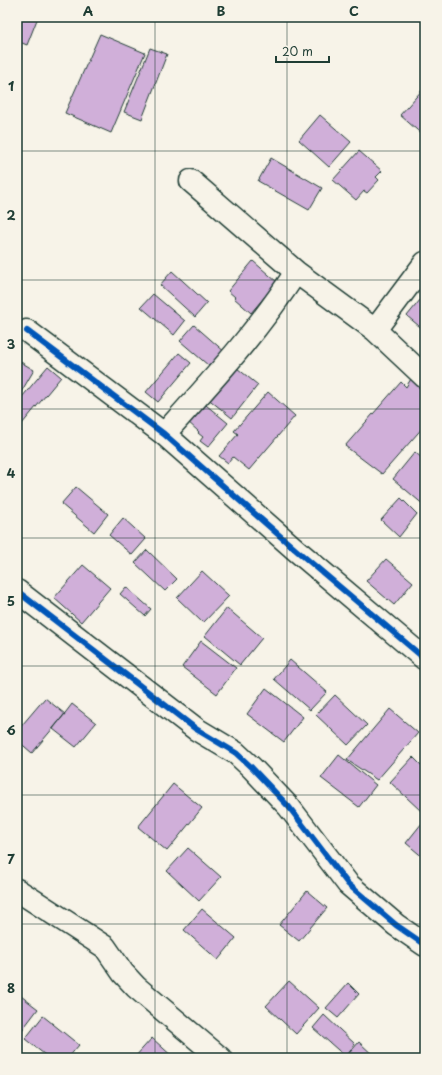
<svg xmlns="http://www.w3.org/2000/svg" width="442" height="1075" viewBox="0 0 442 1075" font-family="'Playpen Sans',sans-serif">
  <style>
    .building { fill: #d0afd9; stroke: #1f3d34 }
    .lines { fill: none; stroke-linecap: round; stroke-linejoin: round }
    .minor-casing { stroke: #1f3d34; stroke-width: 25 }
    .minor { stroke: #f7f3e8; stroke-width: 22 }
    .cycleway-casing { stroke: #f7f3e8; stroke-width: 8 }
    .cycleway { stroke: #0057b8; stroke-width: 6 }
    .grid { fill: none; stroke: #1f3d34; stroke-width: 1; stroke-opacity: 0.55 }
    .neatline { fill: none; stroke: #1f3d34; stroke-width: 1.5 }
    .grid-label { font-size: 13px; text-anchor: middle; font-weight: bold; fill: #1f3d34 }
  </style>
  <rect width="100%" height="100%" fill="#f7f3e8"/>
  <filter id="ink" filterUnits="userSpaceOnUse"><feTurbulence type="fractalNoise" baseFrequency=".025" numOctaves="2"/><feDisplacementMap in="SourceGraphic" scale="8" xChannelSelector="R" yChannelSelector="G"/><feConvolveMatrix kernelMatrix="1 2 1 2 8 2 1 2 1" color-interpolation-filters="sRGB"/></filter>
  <g filter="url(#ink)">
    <path class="building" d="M 17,17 L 38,17 L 27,45 L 17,41 Z
      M 100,34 L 145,53 L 111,133 L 65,113 Z
      M 150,48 L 167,54 L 142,119 L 124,112 Z
      M 424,88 L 425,89 L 425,137 L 400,115 Z
      M 320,115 L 351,142 L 329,167 L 299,140 Z
      M 359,151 L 382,171 L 376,177 L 379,180 L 367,193 L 364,191 L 356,200 L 333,180 Z
      M 271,158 L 322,188 L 309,210 L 258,181 Z
      M 253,261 L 277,282 L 251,313 L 234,298 L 235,297 L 228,291 Z
      M 172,271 L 207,303 L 195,317 L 160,285 Z
      M 153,294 L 185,321 L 174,335 L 141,307 Z
      M 425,294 L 425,331 L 407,316 Z
      M 194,325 L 226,353 L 218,363 L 215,360 L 209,366 L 180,341 Z
      M 179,353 L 191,363 L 158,402 L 146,392 Z
      M 19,361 L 34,370 L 17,399 L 17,365 Z
      M 232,364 L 258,385 L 232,418 L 206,397 Z
      M 48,366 L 61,377 L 17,430 L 17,403 Z
      M 414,374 L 425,384 L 425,425 L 382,474 L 345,446 L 401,382 L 406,387 Z
      M 268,392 L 295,416 L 249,470 L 233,457 L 228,463 L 219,456 L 238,434 L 234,431 Z
      M 201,401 L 228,423 L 208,447 L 200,441 L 203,437 L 198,433 L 199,432 L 186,420 Z
      M 415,452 L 425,461 L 425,506 L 393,479 Z
      M 76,487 L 108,514 L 94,532 L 61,504 Z
      M 401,498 L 417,514 L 399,537 L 381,520 Z
      M 123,518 L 146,539 L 132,555 L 109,535 Z
      M 147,550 L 177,579 L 165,591 L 135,563 Z
      M 386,559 L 413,582 L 394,605 L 366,581 Z
      M 83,565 L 110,588 L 81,622 L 54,598 Z
      M 202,571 L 229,596 L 203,623 L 177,598 Z
      M 126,587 L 151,609 L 145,616 L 120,594 Z
      M 227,608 L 262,638 L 240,665 L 205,636 Z
      M 201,641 L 236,668 L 217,694 L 182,667 Z
      M 290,660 L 327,692 L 310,710 L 274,679 Z
      M 266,688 L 303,717 L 284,742 L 247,714 Z
      M 335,695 L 367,725 L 348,745 L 316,715 Z
      M 45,698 L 65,714 L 32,753 L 17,740 L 17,731 Z
      M 72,704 L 96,723 L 76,747 L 53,729 Z
      M 390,709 L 418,733 L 377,780 L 347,760 Z
      M 339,755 L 376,785 L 359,807 L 321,778 Z
      M 413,757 L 425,769 L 425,808 L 421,811 L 390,782 Z
      M 173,784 L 202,808 L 167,851 L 138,827 Z
      M 422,823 L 425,825 L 425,859 L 406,843 Z
      M 188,848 L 221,877 L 199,901 L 167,871 Z
      M 307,891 L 327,908 L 299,941 L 279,925 Z
      M 202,909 L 236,938 L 218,960 L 184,930 Z
      M 289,981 L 319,1008 L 296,1034 L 266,1006 Z
      M 348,983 L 359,994 L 338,1018 L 326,1008 Z
      M 17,993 L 38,1009 L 19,1034 L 17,1033 Z
      M 324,1015 L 355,1044 L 346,1057 L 313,1028 Z
      M 43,1016 L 79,1045 L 68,1058 L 49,1058 L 25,1039 Z
      M 152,1038 L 174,1058 L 134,1058 Z
      M 359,1042 L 376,1058 L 345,1058 Z"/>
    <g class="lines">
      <defs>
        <path id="minor" d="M 191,181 L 296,272 L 375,330 L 425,377
          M 375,330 L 425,263
          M 27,331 L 164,434 L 296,550 L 425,659
          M 164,434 C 211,382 258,331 296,272
          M 17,591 L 196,729 L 236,753 L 252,768 L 289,807 L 348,884 L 396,925 L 425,945
          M 17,890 L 105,947 L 123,973 L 136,987 L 220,1058"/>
      </defs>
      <use href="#minor" class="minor-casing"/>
      <use href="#minor" class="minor"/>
      <defs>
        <path id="cycleway" d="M 27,331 L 164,434 L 296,550 L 425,659
          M 17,591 L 196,729 L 236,753 L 252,768 L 289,807 L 348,884 L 396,925 L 425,945"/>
      </defs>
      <use href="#cycleway" class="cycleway-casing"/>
      <use href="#cycleway" class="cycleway"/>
    </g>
  </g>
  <path class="grid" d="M 155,17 L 155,1058M 287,17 L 287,1058M 17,151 L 425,151M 17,280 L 425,280M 17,409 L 425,409M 17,538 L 425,538M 17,666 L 425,666M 17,795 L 425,795M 17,924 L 425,924"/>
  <rect width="442" height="1075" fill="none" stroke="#f7f3e8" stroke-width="44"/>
  <path d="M276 56v6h53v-6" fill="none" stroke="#1f3d34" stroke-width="2"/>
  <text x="282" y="56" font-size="12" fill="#1f3d34" stroke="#f7f3e8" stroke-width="3" paint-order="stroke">20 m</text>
  <rect x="22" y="22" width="398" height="1031" class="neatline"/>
  <g class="grid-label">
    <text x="88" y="16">A</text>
    <text x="221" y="16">B</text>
    <text x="354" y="16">C</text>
    <text x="11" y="91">1</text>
    <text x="11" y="220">2</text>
    <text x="11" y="349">3</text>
    <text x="11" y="478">4</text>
    <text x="11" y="606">5</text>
    <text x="11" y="735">6</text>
    <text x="11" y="864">7</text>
    <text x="11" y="993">8</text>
  </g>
</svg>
